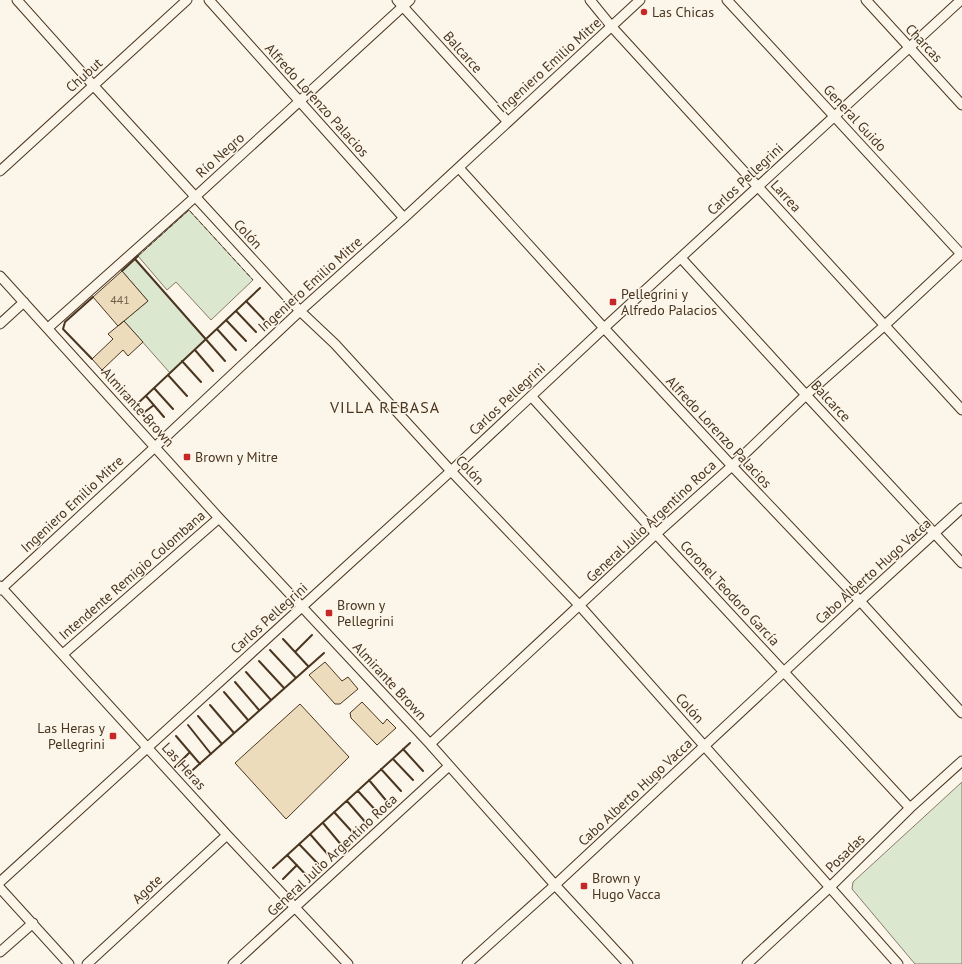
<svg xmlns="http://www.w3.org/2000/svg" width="962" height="964" viewBox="0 0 962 964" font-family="'PT Sans',sans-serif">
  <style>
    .green { fill: #dce7d0; stroke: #887966 }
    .building { fill: #ecdcbc; stroke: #4a3520 }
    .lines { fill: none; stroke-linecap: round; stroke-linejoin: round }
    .minor-casing { stroke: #4a3520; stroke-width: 11 }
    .minor { stroke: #fbf6e9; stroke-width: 9 }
    .fence { stroke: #4a3520; stroke-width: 1; stroke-dasharray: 5 2; stroke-linecap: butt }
    .wall { stroke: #4a3520; stroke-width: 2 }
    .poi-dot { fill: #c62828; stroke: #fbf6e9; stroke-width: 1.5 }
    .labels { text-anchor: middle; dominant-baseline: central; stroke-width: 3; stroke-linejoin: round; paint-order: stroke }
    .number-label { font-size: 12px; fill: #725f47 }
    .poi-label { font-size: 14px; fill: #4a3520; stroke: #fbf6e9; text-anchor: start }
    .street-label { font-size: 14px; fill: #4a3520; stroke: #fbf6e9 }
    .quarter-label { font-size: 16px; letter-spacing: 1px; fill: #4a3520; stroke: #fbf6e9 }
  </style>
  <rect width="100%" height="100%" fill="#fbf6e9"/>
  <path class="green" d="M 189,210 L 253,280 L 211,320 L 176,282 L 167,290 L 138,256 Z
    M 135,259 L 206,339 L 170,373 L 124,321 L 148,301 L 122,271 Z
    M 962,782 L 962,964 L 915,964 L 852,889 L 853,882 Z"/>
  <path class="building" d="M 122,271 L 148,301 L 118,326 L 93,297 Z
    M 124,321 L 143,342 L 128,356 L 123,350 L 102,370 L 92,359 L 113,339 L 108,334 Z
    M 325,662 L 342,681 L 348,677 L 358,689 L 340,704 L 335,704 L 309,675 Z
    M 362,702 L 383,724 L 387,719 L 396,728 L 377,745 L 351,718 L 350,713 Z
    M 300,704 L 349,757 L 286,819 L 235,763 Z"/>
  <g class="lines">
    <defs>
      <path id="minor" d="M 17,0 L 93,85 L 300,311 L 335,344 L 451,471 L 580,606 L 898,964
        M 209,0 L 404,218
        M 397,0 L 508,122
        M 590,0 L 612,27 L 962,410
        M 727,0 L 962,255
        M 866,0 L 962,105
        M 459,168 L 604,328 L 732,466 L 860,601 L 962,713
        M 0,171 L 187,0
        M 681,258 L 806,395 L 962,563
        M 0,276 L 219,518 L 430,744 L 555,885 L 628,964
        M 0,324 L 24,302
        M 48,328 L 195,197 L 410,0
        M 531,396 L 656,534 L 910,808
        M 0,586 L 227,835 L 348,964
        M 0,590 L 155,447 L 300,311 L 404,218 L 640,0
        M 63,654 L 219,518
        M 430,744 L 656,534 L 732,466 L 806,395 L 884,326 L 962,253
        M 0,882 L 451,471 L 604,328 L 961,0
        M 0,888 L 69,964
        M 0,952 L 33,923
        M 87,964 L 227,835
        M 233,964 L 449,766
        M 467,964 L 555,885 L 860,601 L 962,508
        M 747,964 L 829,888 L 910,808 L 962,761"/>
    </defs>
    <use href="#minor" class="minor-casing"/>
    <use href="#minor" class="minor"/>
    <path class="fence" d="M 138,256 L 189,210 L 253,280"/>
    <path class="wall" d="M 135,259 L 225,361
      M 122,271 L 138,256
      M 246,301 L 266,322
      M 236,311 L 256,332
      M 226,320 L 246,341
      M 217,329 L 236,350
      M 195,350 L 213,371
      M 92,359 L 63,329 L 65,322 L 93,297
      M 182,361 L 201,382
      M 102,370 L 135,406 L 260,288
      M 168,375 L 187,396
      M 154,388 L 173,409
      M 146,396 L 164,417
      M 151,423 L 142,414 L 154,405
      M 283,639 L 308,666
      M 270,650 L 296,678
      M 295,652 L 312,635
      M 259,661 L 284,688
      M 246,672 L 271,700
      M 235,682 L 259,710
      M 224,692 L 248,720
      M 210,705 L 234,733
      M 198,716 L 222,744
      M 188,725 L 211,754
      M 176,736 L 200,764
      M 403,749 L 423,771
      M 393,759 L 413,780
      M 175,767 L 190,752
      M 381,769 L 401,791
      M 186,776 L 324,653
      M 369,780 L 389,804
      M 358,791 L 378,813
      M 347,801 L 367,824
      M 334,812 L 355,835
      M 323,823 L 343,847
      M 310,834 L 331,858
      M 299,844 L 321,867
      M 287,855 L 310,879
      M 273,868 L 410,743
      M 283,879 L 297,865"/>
  </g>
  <g class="poi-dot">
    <circle cx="644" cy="12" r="4"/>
    <rect x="609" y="298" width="8" height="8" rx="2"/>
    <rect x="183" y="453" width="8" height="8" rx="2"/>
    <rect x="325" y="609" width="8" height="8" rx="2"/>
    <rect x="109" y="732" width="8" height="8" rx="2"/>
    <rect x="580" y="882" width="8" height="8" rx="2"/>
  </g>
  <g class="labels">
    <g class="number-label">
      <text x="120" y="299">441</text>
    </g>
    <g class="poi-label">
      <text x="652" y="12">Las Chicas</text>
      <text x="621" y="294">Pellegrini y<tspan x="621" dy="16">Alfredo Palacios</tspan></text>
      <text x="195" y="457">Brown y Mitre</text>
      <text x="337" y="605">Brown y<tspan x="337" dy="16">Pellegrini</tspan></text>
      <text x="105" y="728" text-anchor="end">Las Heras y<tspan x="105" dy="16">Pellegrini</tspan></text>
      <text x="592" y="878">Brown y<tspan x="592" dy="16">Hugo Vacca</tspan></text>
    </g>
    <g class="street-label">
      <text transform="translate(924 43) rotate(47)">Charcas</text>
      <text transform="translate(463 52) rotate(48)">Balcarce</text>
      <text transform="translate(549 65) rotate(-42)">Ingeniero Emilio Mitre</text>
      <text transform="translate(84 75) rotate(-42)">Chubut</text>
      <text transform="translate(317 100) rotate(48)">Alfredo Lorenzo Palacios</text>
      <text transform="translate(855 118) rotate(47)">General Guido</text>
      <text transform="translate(220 155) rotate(-42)">Río Negro</text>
      <text transform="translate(745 179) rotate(-43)">Carlos Pellegrini</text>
      <text transform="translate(786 196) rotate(48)">Larrea</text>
      <text transform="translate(248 234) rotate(47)">Colón</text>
      <text transform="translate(310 284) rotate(-42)">Ingeniero Emilio Mitre</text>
      <text transform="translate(507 399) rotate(-43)">Carlos Pellegrini</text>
      <text transform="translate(831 401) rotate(47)">Balcarce</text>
      <text transform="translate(138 407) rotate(48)">Almirante Brown</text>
      <text transform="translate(719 432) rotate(47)">Alfredo Lorenzo Palacios</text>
      <text transform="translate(470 470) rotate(47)">Colón</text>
      <text transform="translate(72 504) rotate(-43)">Ingeniero Emilio Mitre</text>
      <text transform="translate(651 521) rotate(-43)">General Julio Argentino Roca</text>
      <text transform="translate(873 571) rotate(-42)">Cabo Alberto Hugo Vacca</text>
      <text transform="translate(132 575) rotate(-41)">Intendente Remigio Colombana</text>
      <text transform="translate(730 593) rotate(47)">Coronel Teodoro García</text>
      <text transform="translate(269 618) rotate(-42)">Carlos Pellegrini</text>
      <text transform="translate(390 681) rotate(47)">Almirante Brown</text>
      <text transform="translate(690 708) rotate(48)">Colón</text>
      <text transform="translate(184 766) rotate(48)">Las Heras</text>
      <text transform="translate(635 792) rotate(-43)">Cabo Alberto Hugo Vacca</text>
      <text transform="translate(845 853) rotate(-44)">Posadas</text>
      <text transform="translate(332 855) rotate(-43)">General Julio Argentino Roca</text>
      <text transform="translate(147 889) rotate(-43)">Agote</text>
    </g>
    <g class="quarter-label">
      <text x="385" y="407">VILLA REBASA</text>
    </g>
  </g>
</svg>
